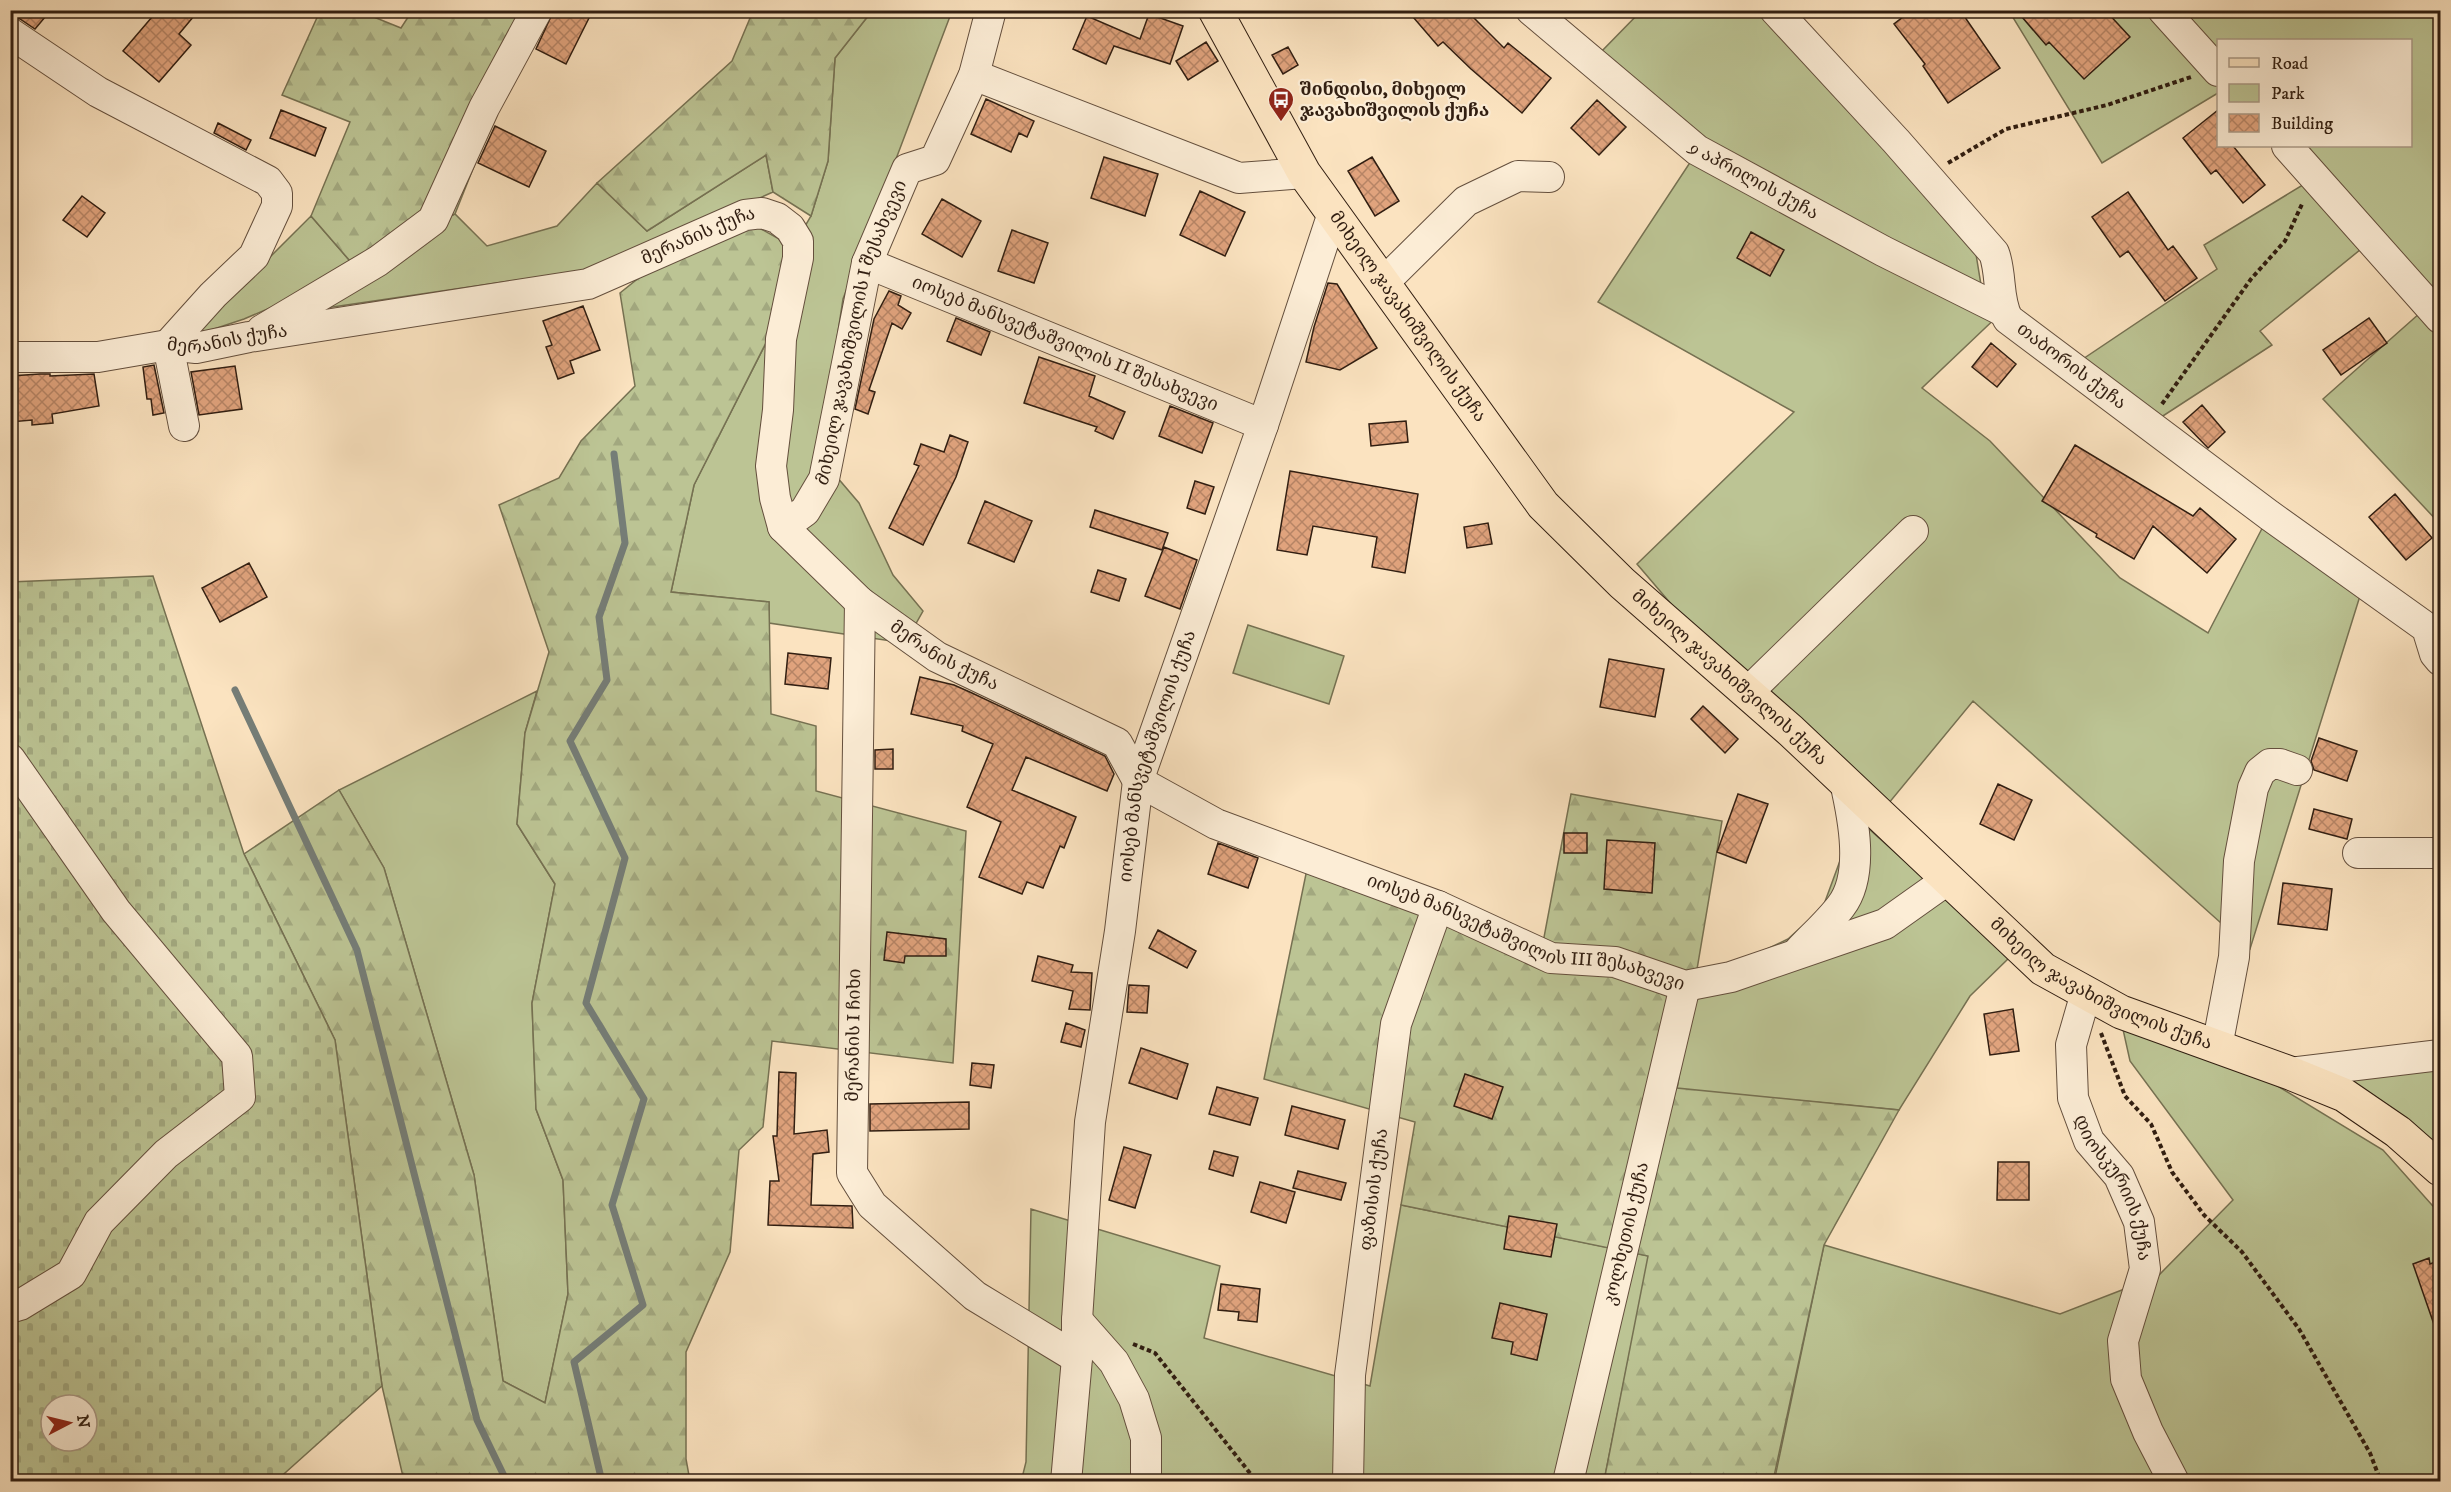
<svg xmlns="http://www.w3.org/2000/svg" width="2451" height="1492" viewBox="0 0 2451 1492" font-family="'IM FELL DW Pica','Noto Serif Georgian',serif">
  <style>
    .green { fill: #bcc494; stroke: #767152; stroke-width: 1.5 }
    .forest { fill: url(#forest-firs); stroke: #767152; stroke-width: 1.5 }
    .cemetery { fill: url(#cemetery-stones); stroke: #767152; stroke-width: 1.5; fill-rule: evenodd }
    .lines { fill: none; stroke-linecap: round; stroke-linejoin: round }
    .stream { stroke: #757d77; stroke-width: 7 }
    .building { fill: url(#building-cross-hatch); stroke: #311e11; stroke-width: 1.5 }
    .minor-casing { stroke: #644f3d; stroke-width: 32 }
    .major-casing { stroke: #311e11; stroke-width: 35 }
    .path { stroke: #311e11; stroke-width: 4; stroke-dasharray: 4.5 3; stroke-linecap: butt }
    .minor { stroke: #fcedd6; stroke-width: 30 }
    .major { stroke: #fbe3c0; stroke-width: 33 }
    .labels { text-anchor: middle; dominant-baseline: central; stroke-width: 4.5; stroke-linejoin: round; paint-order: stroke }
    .poi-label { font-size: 18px; font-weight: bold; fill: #311e11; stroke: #fcedd6; text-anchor: start }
    .street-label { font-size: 18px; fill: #311e11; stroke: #fcedd6 }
  </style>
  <defs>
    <pattern id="forest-firs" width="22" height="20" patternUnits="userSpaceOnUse" patternTransform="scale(1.5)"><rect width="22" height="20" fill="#bcc494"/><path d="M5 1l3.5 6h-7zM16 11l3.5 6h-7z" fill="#a2a87f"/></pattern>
    <pattern id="cemetery-stones" width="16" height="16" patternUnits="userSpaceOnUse" patternTransform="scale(1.5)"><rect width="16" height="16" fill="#bcc494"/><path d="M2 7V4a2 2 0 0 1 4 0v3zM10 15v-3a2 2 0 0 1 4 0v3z" fill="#a2a87f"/></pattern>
    <pattern id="building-cross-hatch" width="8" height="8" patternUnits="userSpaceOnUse" patternTransform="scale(1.5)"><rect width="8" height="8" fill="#e0a37d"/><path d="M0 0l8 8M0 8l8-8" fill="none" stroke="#b68465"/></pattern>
  </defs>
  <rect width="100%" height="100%" fill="#fbe3c0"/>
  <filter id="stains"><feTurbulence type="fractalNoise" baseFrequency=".00333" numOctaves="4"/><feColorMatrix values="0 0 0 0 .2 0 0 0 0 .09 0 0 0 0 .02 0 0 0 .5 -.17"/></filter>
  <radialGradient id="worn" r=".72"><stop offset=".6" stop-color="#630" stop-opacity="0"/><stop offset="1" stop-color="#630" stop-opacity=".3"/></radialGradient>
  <path class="green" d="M 872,11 L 952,11 L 843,299 L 819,456 L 859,503 L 893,575 L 923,611 L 905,643 L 769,623 L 769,602 L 671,592 L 694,485 L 773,329 L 787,257 L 811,216 L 828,161 L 835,58 Z
    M 1641,11 L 1761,11 L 1974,242 L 1982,291 L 1723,156 L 1600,53 Z
    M 2009,11 L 2440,11 L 2440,291 L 2429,305 L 2440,318 L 2440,524 L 2323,399 L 2429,305 L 2371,241 L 2260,331 L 2272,345 L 2149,425 L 2071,367 L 2217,269 L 2204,245 L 2316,177 L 2287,146 L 2410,146 L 2410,40 L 2218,40 L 2218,93 L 2102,163 Z
    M 766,155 L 773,192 L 600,268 L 319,309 L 305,293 L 244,319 L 190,337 L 311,216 L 350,261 L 455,214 L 487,246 L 557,226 L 597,183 L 647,231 Z
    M 1693,158 L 2003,311 L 1922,388 L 1990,441 L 2120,578 L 2208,633 L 2269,515 L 2364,583 L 2250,949 L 1973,701 L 1879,815 L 1747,693 L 1637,564 L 1794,412 L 1598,302 Z
    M 1248,625 L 1344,656 L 1329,704 L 1233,673 Z
    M 537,691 L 525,733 L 517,824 L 555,884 L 532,1003 L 536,1109 L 563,1180 L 568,1294 L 545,1403 L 503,1381 L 474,1175 L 384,868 L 339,790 Z
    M 1841,804 L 2011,956 L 1970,996 L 1899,1110 L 1677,1089 L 1696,974 L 1727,968 L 1788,939 L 1823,907 L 1841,858 Z
    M 2122,1025 L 2256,1073 L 2383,1150 L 2440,1214 L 2440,1481 L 1774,1482 L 1824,1245 L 2060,1314 L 2158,1276 L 2233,1200 L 2130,1061 Z
    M 2440,1055 L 2440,1169 L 2290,1073 Z
    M 1401,1205 L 1649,1256 L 1604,1481 L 1021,1482 L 1026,1462 L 1031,1209 L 1220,1266 L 1204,1338 L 1370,1386 Z"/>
  <path class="forest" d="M 320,11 L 359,11 L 401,28 L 412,11 L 549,11 L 496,111 L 455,214 L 350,261 L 311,216 L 350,122 L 282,95 Z
    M 753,11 L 872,11 L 835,58 L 828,161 L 811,216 L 773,192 L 766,155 L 647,231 L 597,183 L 732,61 Z
    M 752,224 L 781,240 L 787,257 L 773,329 L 694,485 L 671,592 L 769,602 L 771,714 L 816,726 L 816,791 L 966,831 L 953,1063 L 772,1041 L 763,1127 L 739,1150 L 730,1252 L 686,1352 L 686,1459 L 690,1481 L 404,1481 L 382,1386 L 335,1040 L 244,854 L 339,790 L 384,868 L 474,1175 L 503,1381 L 545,1403 L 568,1294 L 563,1180 L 536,1109 L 532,1003 L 555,884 L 517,824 L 525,733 L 549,652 L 499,505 L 559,478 L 581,441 L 635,386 L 620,293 L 640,277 Z
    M 1571,794 L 1722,821 L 1677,1088 L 1899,1110 L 1824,1245 L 1773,1481 L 1604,1481 L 1648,1256 L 1401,1205 L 1415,1122 L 1264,1079 L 1307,869 L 1542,948 Z"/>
  <path class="cemetery" d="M 153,576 L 244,854 L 335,1040 L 382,1386 L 276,1481 L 11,1481 L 10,582 ZM 51,1405 L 87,1405 L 87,1441 L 51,1441 Z"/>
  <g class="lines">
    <path class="stream" d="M 235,690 L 357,950 L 477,1420 L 507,1482
      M 602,1482 L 574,1362 L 643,1305 L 612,1205 L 644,1099 L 586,1003 L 625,858 L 570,741 L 607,680 L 599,617 L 625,543 L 614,454"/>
  </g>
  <path class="building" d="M 10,10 L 51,10 L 35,29 L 20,19 L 10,16 Z
    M 158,10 L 199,10 L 179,34 L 191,45 L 159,82 L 123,51 Z
    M 554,10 L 593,10 L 566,64 L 536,49 Z
    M 1407,10 L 1466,10 L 1504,48 L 1508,43 L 1551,78 L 1522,113 L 1471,69 L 1443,42 L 1438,46 Z
    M 1912,10 L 1960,10 L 2000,68 L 1948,103 L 1923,66 L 1925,64 L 1894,24 Z
    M 2016,10 L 2105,10 L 2130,37 L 2084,79 L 2049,42 L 2046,45 Z
    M 1149,14 L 1183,26 L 1170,64 L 1114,46 L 1106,64 L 1073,49 L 1087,16 L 1140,39 Z
    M 1206,42 L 1218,61 L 1188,80 L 1176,61 Z
    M 1288,47 L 1298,65 L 1283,74 L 1272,55 Z
    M 986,99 L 1034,121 L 1027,137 L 1019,133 L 1011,152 L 971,134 Z
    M 1597,100 L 1626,127 L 1599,155 L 1571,128 Z
    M 281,110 L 326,128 L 315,156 L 270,138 Z
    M 2218,110 L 2218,146 L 2233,146 L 2265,185 L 2243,203 L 2216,170 L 2211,174 L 2183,138 Z
    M 218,123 L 251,140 L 246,150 L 214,133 Z
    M 495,126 L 546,151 L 529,187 L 478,163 Z
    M 1104,157 L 1158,174 L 1145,216 L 1091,198 Z
    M 1372,157 L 1399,201 L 1375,216 L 1348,171 Z
    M 1200,191 L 1245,212 L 1225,256 L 1180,235 Z
    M 2128,192 L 2168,250 L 2173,246 L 2197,278 L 2165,301 L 2128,251 L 2120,257 L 2092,217 Z
    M 82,196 L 105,213 L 87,237 L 63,220 Z
    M 942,199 L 981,221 L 962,257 L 922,234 Z
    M 1012,230 L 1048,243 L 1034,283 L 998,271 Z
    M 1751,232 L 1784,250 L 1770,276 L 1737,258 Z
    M 1328,283 L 1337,284 L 1377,348 L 1340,370 L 1306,362 L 1314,327 Z
    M 889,291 L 901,296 L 898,305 L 911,313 L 902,329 L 892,323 L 869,390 L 875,392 L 868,414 L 855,409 L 874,319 Z
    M 583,306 L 600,350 L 570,361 L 574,373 L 558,379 L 546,347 L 552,345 L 543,321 Z
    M 956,318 L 990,332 L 981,355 L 947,341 Z
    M 2369,318 L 2387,343 L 2341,375 L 2323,350 Z
    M 1991,343 L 2016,364 L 1997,387 L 1972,367 Z
    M 1039,357 L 1095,376 L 1089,396 L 1125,412 L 1113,439 L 1095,431 L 1097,427 L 1024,403 Z
    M 154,365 L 164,413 L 153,415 L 151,399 L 147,399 L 143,367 Z
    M 235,366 L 242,409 L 199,415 L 191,372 Z
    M 40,374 L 50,374 L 50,376 L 94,374 L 99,406 L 52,414 L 53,423 L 32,425 L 32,420 L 10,422 L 10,376 Z
    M 2202,405 L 2225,432 L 2208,448 L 2183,422 Z
    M 1170,406 L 1213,423 L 1202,453 L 1159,436 Z
    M 1406,421 L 1408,442 L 1371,446 L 1369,424 Z
    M 950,435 L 968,442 L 956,477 L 923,545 L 889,528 L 919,466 L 914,464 L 921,444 L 944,452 Z
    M 2075,445 L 2193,516 L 2200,508 L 2236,539 L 2207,573 L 2153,526 L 2134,559 L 2096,537 L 2097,534 L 2042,501 Z
    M 1290,471 L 1418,494 L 1405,573 L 1372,567 L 1377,537 L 1313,526 L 1307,555 L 1277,550 Z
    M 1195,481 L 1214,487 L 1205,514 L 1187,508 Z
    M 2395,494 L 2432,538 L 2406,560 L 2369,517 Z
    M 985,501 L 1032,521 L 1014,562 L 968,543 Z
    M 1095,510 L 1168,533 L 1162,550 L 1090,527 Z
    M 1488,523 L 1492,544 L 1467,548 L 1464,527 Z
    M 1164,547 L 1197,560 L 1180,609 L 1145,596 Z
    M 249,563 L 267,597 L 220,622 L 202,588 Z
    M 1098,570 L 1126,579 L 1119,601 L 1091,592 Z
    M 788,653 L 831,658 L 828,689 L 785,684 Z
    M 1609,659 L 1664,669 L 1655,717 L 1600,707 Z
    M 920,677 L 954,685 L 972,693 L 1105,756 L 1114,774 L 1107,791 L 1026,757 L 1012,790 L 1076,817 L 1064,848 L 1060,846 L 1043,888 L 1027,882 L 1022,894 L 979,877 L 1001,822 L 967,807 L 993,744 L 962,731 L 963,726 L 911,714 Z
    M 1703,706 L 1738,739 L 1725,753 L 1691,719 Z
    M 2319,738 L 2357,751 L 2347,781 L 2314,770 L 2311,761 Z
    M 893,749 L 893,769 L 875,769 L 875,750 Z
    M 1998,784 L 2032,800 L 2014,840 L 1980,824 Z
    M 1738,794 L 1768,804 L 1746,863 L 1717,852 Z
    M 2314,809 L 2352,819 L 2347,839 L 2309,829 Z
    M 1564,833 L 1587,833 L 1587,853 L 1564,853 Z
    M 1607,840 L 1655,843 L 1652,893 L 1604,889 Z
    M 1218,843 L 1258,858 L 1248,888 L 1208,874 Z
    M 2283,883 L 2332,889 L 2327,930 L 2278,924 Z
    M 1158,930 L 1196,951 L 1187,968 L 1149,948 Z
    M 887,932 L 946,939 L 946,956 L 905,956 L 904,963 L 884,960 Z
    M 1038,956 L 1073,965 L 1071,972 L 1092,973 L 1090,1010 L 1069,1009 L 1073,991 L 1032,981 Z
    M 1129,985 L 1149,986 L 1147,1013 L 1127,1012 Z
    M 2013,1009 L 2019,1051 L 1990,1055 L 1984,1014 Z
    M 1066,1023 L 1085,1030 L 1081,1047 L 1061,1042 Z
    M 1141,1048 L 1188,1064 L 1177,1099 L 1129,1083 Z
    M 972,1063 L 994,1065 L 991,1088 L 970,1085 Z
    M 779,1072 L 796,1073 L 794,1134 L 827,1130 L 829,1152 L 813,1154 L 811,1205 L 852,1206 L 853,1228 L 768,1225 L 770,1181 L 779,1181 L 773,1136 L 777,1136 Z
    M 1465,1074 L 1503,1087 L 1492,1119 L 1454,1106 Z
    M 1217,1087 L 1258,1098 L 1250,1125 L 1209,1114 Z
    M 969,1102 L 969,1129 L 870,1131 L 870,1104 Z
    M 1292,1106 L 1345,1120 L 1338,1149 L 1285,1135 Z
    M 1124,1147 L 1151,1155 L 1135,1208 L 1109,1200 Z
    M 1214,1151 L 1238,1157 L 1233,1176 L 1209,1169 Z
    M 1998,1162 L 2029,1162 L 2029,1200 L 1997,1200 Z
    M 1298,1171 L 1346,1183 L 1341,1200 L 1293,1188 Z
    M 1260,1182 L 1295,1192 L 1286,1223 L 1251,1212 Z
    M 1509,1216 L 1557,1224 L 1551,1257 L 1504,1249 Z
    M 2429,1258 L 2430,1264 L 2440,1260 L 2440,1336 L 2438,1336 L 2413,1264 Z
    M 1221,1284 L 1260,1289 L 1257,1322 L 1238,1320 L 1239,1312 L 1218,1310 Z
    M 1500,1303 L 1547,1314 L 1537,1360 L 1511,1354 L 1513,1342 L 1492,1338 Z"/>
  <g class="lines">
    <defs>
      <g id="minor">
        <path id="s1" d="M 1531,10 L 1697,150 L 1883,251 L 2003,311"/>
        <path id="s2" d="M 1775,10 L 1896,141 L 1994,253 C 2002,274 1997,300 2008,319 L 2269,515 L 2427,628 L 2435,654 L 2440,660"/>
        <path d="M 2163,10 L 2218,71"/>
        <path d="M 10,33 L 98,92 L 268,181 L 277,193 L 277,206 L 254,256 L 213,295 L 168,345 L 184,426"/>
        <path d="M 974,75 L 1239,178 L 1304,173"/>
        <path d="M 2287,146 L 2440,318"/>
        <path id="s3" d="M 867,263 L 1263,425"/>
        <path d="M 1383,283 L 1466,201 L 1518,176 L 1549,177"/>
        <path d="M 262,330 L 378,261 L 433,220 L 484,108 L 537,10"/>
        <path id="s4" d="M 10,357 L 98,357 L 168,345 L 196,348 L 249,337 L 588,284 L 745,215 L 762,213 L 777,218 L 790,228 L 798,241 L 798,258 L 781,339 L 778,410 L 771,466 L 775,498 L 783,527 L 860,602 L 937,657 L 1117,743 L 1138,781 L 1216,824 L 1438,906 L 1551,958 L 1615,962 L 1685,986 L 1731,977 L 1885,924 L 1947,880"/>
        <path id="s5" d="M 783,527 L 805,511 L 824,479 L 867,263 L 907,169 L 935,160 L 974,75 L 991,10"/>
        <path d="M 860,602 L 852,1173 L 872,1205 L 975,1296 L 1077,1358"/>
        <path d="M 1747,693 L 1913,531"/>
        <path d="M 10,759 L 116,911 L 237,1056 L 240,1097 L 166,1154 L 99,1222 L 71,1274 L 20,1305 L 10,1308"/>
        <path d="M 2358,853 L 2440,853"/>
        <path d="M 1799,951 C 1813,936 1829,922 1841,906 C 1865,875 1853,817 1845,782"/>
        <path id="s6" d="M 2086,993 L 2071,1045 L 2073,1098 L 2089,1141 L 2119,1176 L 2139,1222 L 2145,1269 L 2123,1341 L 2126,1379 L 2148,1432 L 2174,1482"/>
        <path d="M 2217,1047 L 2234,957 L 2239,861 L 2253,788 L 2260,772 L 2270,764 L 2280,764 L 2297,770"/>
        <path d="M 2290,1073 L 2440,1055"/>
        <path d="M 1077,1320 L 1114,1362 L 1134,1399 L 1146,1438 L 1146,1482"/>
        <path id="s7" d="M 1066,1482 L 1077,1358 L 1077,1320 L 1090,1122 L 1120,931 L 1138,781 L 1263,425 L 1333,213"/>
        <path id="s8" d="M 1348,1482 L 1350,1375 L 1396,1024 L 1438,906"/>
        <path id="s9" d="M 1568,1482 L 1685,986"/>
      </g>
      <g id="major">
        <path id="s10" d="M 1215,10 L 1304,173 L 1543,505 L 1622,583 L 1791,731 L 2043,969 L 2121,1012 L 2290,1073 L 2344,1095 L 2398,1132 L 2440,1169"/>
      </g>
    </defs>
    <use href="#minor" class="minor-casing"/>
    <use href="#major" class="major-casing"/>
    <path class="path" d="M 1948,163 L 2006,129 L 2107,105 L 2191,77
      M 2162,404 L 2251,279 L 2285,241 L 2303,202
      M 2101,1033 L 2125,1096 L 2151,1124 L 2172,1172 L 2204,1215 L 2242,1252 L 2299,1329 L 2370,1453 L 2381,1482
      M 1133,1344 L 1155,1353 L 1257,1482"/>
    <use href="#minor" class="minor"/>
    <use href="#major" class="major"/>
  </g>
  <defs>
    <symbol id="bus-pin" viewBox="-11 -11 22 30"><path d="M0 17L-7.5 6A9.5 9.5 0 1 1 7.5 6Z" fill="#8f2418" stroke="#fcedd6"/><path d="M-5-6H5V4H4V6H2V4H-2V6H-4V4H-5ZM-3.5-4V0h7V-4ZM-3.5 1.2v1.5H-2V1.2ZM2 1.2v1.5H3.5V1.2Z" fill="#fff"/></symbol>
  </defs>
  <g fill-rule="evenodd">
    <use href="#bus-pin" x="1266" y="85" width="30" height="40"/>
  </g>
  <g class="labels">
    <g class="poi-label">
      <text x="1300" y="90">შინდისი, მიხეილ<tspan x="1300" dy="21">ჯავახიშვილის ქუჩა</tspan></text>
    </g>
    <g class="street-label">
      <text stroke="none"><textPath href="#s1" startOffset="282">9 აპრილის ქუჩა</textPath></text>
      <text stroke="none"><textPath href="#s4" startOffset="705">მერანის ქუჩა</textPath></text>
      <text stroke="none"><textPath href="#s10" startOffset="363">მიხეილ ჯავახიშვილის ქუჩა</textPath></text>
      <text stroke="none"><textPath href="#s5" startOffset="216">მიხეილ ჯავახიშვილის I შესახვევი</textPath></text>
      <text stroke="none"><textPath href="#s4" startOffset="219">მერანის ქუჩა</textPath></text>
      <text stroke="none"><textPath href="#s3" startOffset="214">იოსებ მანსვეტაშვილის II შესახვევი</textPath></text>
      <text stroke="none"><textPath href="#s2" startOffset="474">თაბორის ქუჩა</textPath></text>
      <text stroke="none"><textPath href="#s4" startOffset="1318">მერანის ქუჩა</textPath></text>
      <text stroke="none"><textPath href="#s10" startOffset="849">მიხეილ ჯავახიშვილის ქუჩა</textPath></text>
      <text stroke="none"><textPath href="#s7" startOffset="734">იოსებ მანსვეტაშვილის ქუჩა</textPath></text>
      <text stroke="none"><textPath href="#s4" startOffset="1974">იოსებ მანსვეტაშვილის III შესახვევი</textPath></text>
      <text stroke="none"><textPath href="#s10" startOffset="1335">მიხეილ ჯავახიშვილის ქუჩა</textPath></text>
      <text transform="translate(854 1035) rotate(-89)">მერანის I ჩიხი</text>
      <text stroke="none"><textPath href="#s6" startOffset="207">დიოსკურიის ქუჩა</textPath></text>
      <text stroke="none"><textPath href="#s8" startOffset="294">ფაზისის ქუჩა</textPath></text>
      <text stroke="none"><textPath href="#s9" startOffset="255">კოლხეთის ქუჩა</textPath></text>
    </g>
  </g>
  <rect width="2451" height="1492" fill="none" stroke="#fbe3c0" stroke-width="36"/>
  <rect x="12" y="12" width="2427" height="1468" fill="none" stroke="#311e11" stroke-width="3"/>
  <rect x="18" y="18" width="2415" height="1456" fill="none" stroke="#311e11" stroke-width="1.5"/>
  <rect x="2217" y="39" width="195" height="108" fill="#fcedd6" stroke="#ab9a87" stroke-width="1.5"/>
  <rect x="2229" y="58" width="30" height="9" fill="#fbe3c0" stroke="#ab9a87" stroke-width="1.5"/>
  <text x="2271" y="69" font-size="18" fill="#311e11">Road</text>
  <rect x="2229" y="84" width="30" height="18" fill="#bcc494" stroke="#ab9a87" stroke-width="1.5"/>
  <text x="2271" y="99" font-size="18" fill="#311e11">Park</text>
  <rect x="2229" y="114" width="30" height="18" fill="url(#building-cross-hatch)" stroke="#ab9a87" stroke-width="1.5"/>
  <text x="2271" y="129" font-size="18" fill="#311e11">Building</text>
  <g transform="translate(69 1423) rotate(83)"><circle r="28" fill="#fcedd6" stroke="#ab9a87" stroke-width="1.5"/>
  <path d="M0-4.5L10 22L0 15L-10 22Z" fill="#8f2418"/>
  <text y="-9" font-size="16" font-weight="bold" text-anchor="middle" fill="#311e11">N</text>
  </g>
  <rect width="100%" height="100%" filter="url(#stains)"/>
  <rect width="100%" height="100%" fill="url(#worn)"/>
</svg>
